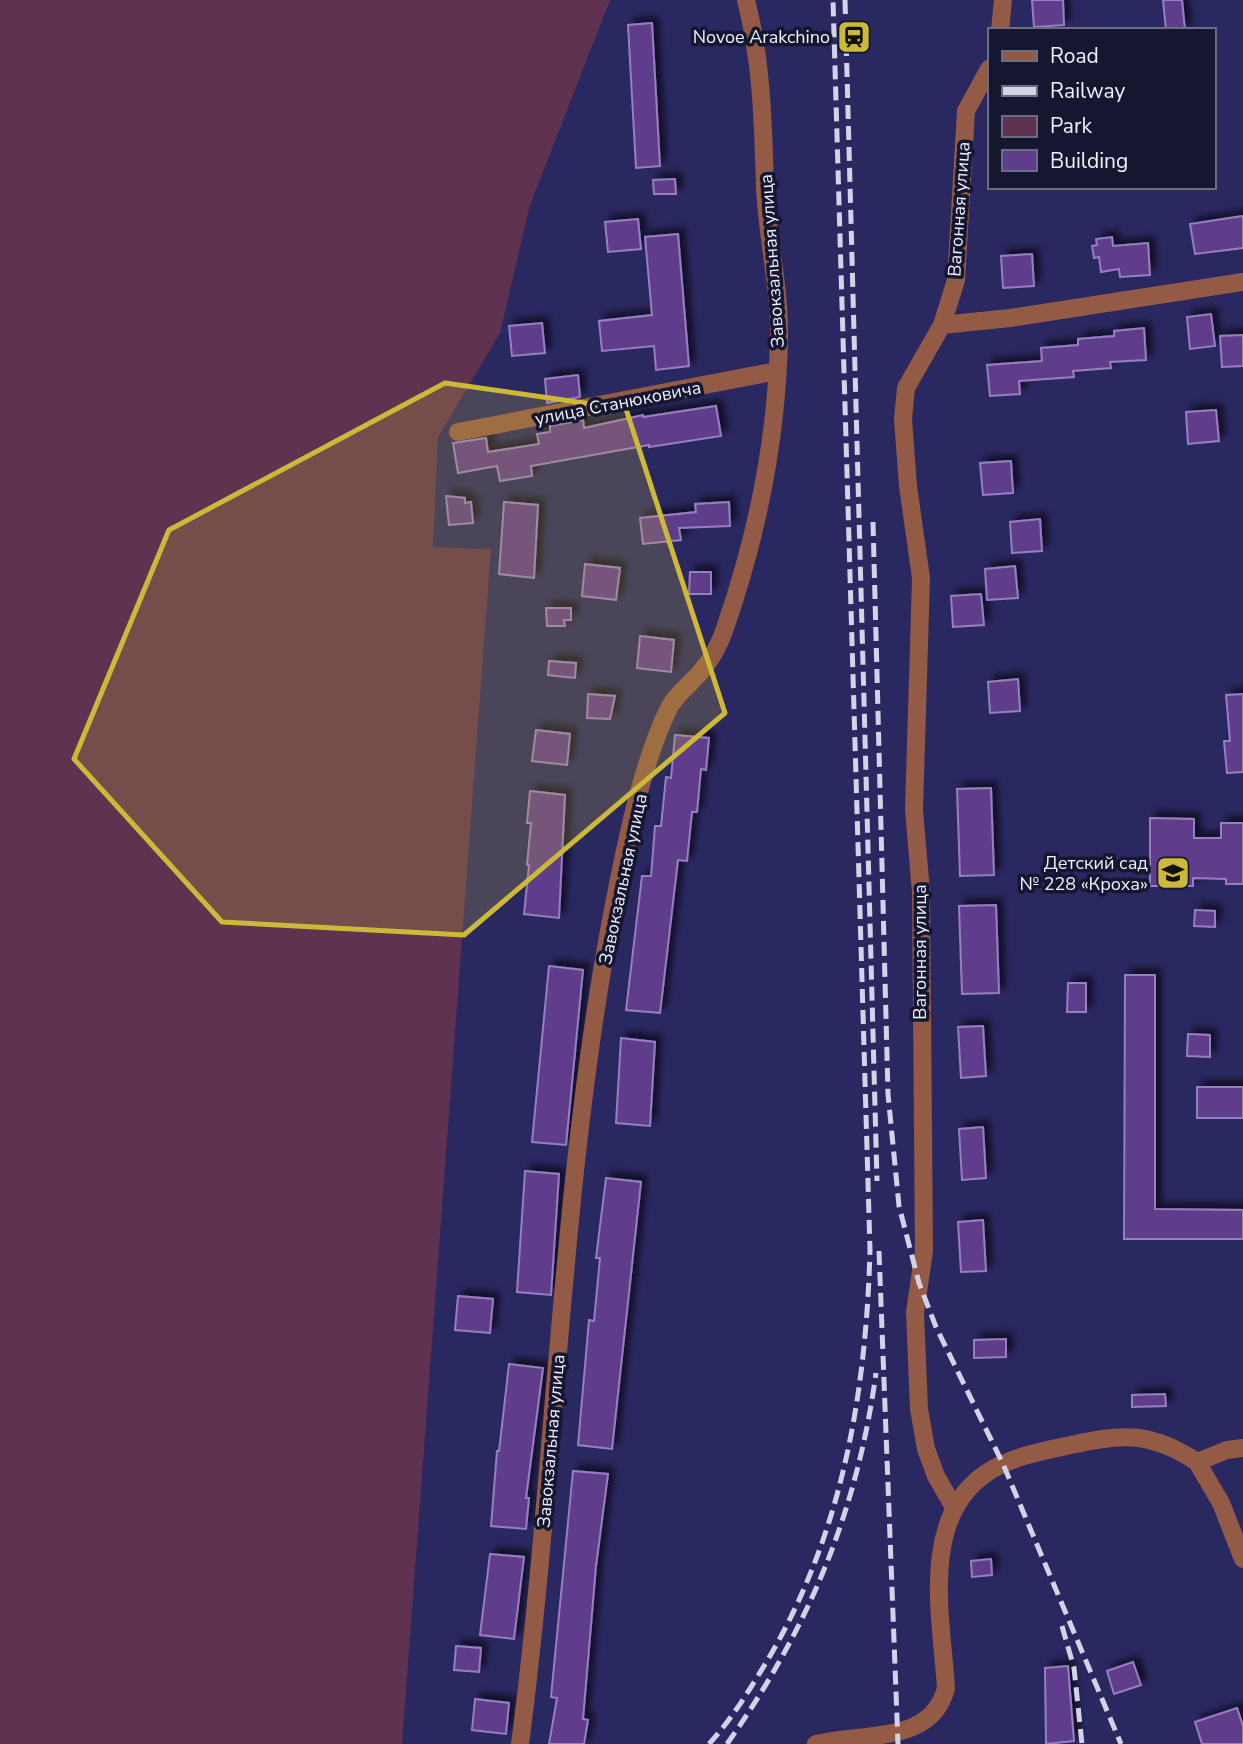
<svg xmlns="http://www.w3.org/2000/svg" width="1243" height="1744" viewBox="0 0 1243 1744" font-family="'Nunito Sans',sans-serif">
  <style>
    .green { fill: #5f3350 }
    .building { fill: #5e3e8a; stroke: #967ec0; stroke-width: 2; filter: url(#shadow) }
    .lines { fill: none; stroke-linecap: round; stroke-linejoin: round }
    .minor { stroke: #935a45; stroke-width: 18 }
    .rail { stroke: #d1d3e7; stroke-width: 5; stroke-dasharray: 14 7; stroke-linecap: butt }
    .marked { fill: #ccb938; fill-opacity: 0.2; stroke: #ccb938; stroke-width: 5; stroke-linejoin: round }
    .labels { text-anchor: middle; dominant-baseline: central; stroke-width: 7; stroke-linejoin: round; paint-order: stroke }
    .poi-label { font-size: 18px; fill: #eef0fe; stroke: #15162f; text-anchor: end }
    .street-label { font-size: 18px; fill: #eef0fe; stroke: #15162f }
  </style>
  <defs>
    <filter id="shadow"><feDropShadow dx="6" dy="-6" stdDeviation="3.5" flood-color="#0009"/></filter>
  </defs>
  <rect width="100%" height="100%" fill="#2a2861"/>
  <path class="green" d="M 0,0 L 610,0 L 530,205 L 500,333 L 438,437 L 433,547 L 491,549 L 402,1744 L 0,1744 Z"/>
  <path class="building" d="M 1032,0 L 1063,0 L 1064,25 L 1034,27 Z
    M 1163,0 L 1182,0 L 1185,30 L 1166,30 Z
    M 652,23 L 660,166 L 636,168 L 628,25 Z
    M 675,179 L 676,194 L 654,194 L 653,180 Z
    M 1243,216 L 1243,248 L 1195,254 L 1190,224 Z
    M 638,219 L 641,249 L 608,252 L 605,222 Z
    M 678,234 L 689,366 L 656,370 L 654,346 L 602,351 L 599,321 L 652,315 L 645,237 Z
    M 1112,237 L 1113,246 L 1148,243 L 1150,275 L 1120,277 L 1119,269 L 1101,272 L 1099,257 L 1094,258 L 1092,246 L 1097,245 L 1096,239 Z
    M 1032,254 L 1034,286 L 1003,288 L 1001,256 Z
    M 1211,314 L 1215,346 L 1190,349 L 1187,317 Z
    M 542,323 L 545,353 L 512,356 L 509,326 Z
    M 1144,328 L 1146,360 L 1110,362 L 1111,368 L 1073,371 L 1074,377 L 1019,381 L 1020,394 L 990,396 L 987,365 L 1042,361 L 1041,348 L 1078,345 L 1078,339 L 1114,336 L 1114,331 Z
    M 1243,335 L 1243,366 L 1222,367 L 1220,336 Z
    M 578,375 L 580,397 L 547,403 L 545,379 Z
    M 716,406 L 721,436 L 649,447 L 649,445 L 531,466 L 532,476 L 500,481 L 497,466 L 458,473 L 453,443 L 486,438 L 488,452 L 539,444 L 537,434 L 550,432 L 550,426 L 583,420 L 584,428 L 643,415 L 643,417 Z
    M 1216,410 L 1219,441 L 1188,444 L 1186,412 Z
    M 1011,461 L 1013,493 L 983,495 L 980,463 Z
    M 446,496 L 465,498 L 465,503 L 471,502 L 473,523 L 449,525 Z
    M 504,502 L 538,505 L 534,578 L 499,574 Z
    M 729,502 L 730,526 L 679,528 L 681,540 L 643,544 L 640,518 L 696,512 L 695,504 Z
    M 1040,519 L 1042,551 L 1012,553 L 1010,522 Z
    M 585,564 L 620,568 L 616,600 L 582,596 Z
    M 1015,566 L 1018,598 L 987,600 L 985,569 Z
    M 690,572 L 711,572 L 711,594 L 689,594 Z
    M 981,594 L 984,625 L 953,627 L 951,596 Z
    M 546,608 L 571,608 L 571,620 L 564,620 L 565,626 L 547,626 Z
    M 640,636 L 674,640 L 671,672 L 637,668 Z
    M 549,661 L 576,663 L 575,678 L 548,675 Z
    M 1018,679 L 1020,711 L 990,713 L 988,682 Z
    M 588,694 L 615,696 L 610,719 L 587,718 Z
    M 1243,694 L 1243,772 L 1227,773 L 1224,741 L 1230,741 L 1226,695 Z
    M 536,730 L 570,734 L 567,765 L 532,761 Z
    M 675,735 L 709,738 L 706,770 L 701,769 L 697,812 L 692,812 L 687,861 L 678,860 L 660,1013 L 626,1010 L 642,876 L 651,876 L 655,826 L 661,826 L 666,777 L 671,778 Z
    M 991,788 L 994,875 L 960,876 L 957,789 Z
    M 530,791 L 565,795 L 559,918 L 524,914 L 529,865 L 527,865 L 531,823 L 527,823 Z
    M 1150,818 L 1194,819 L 1194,838 L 1221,838 L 1221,823 L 1243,823 L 1243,884 L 1226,884 L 1226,879 L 1193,878 L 1193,886 L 1150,886 Z
    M 996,905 L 999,993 L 962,994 L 959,906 Z
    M 1195,910 L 1215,911 L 1215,927 L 1194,926 Z
    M 549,966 L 583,970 L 566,1145 L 532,1142 Z
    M 1125,975 L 1155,975 L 1155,1209 L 1243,1210 L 1243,1239 L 1124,1239 Z
    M 1068,983 L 1086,983 L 1086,1012 L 1067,1012 Z
    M 983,1026 L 986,1076 L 961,1078 L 958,1027 Z
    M 1188,1034 L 1210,1035 L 1210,1057 L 1187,1056 Z
    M 621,1038 L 655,1042 L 650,1126 L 616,1123 Z
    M 1197,1087 L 1243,1087 L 1243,1118 L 1197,1118 Z
    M 983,1127 L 986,1178 L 962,1180 L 959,1129 Z
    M 525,1171 L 559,1174 L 551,1295 L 517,1292 Z
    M 606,1178 L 641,1182 L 612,1449 L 578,1445 L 589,1320 L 594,1321 L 600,1258 L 596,1258 Z
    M 983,1220 L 986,1271 L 961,1272 L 958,1222 Z
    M 458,1296 L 493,1299 L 490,1333 L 455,1330 Z
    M 1006,1339 L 1006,1357 L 974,1358 L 974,1340 Z
    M 509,1364 L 543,1368 L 526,1498 L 529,1498 L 526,1529 L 491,1526 L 497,1451 L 499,1451 Z
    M 1165,1394 L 1166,1406 L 1132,1407 L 1132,1395 Z
    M 573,1471 L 608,1474 L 596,1566 L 583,1719 L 588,1720 L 584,1744 L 549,1744 L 557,1698 L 551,1697 Z
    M 490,1554 L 524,1557 L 514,1639 L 480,1635 Z
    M 991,1559 L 992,1575 L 972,1577 L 971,1561 Z
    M 456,1646 L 481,1648 L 479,1672 L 454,1670 Z
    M 1133,1662 L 1141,1685 L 1114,1694 L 1107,1671 Z
    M 1068,1666 L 1074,1741 L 1046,1744 L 1045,1668 Z
    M 475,1699 L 509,1703 L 506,1734 L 472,1730 Z
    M 1237,1708 L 1243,1726 L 1243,1744 L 1202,1744 L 1195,1722 Z"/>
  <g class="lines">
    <path class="minor" d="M 1000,30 L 1003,0
      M 942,325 L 1010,318 L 1243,282
      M 458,432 L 777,371
      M 1197,1462 L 1221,1503 L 1243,1559
      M 955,1509 L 936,1476 L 926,1449 L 919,1409 L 915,1312 L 924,1251 L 921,892 L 914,810 L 921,578 L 908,486 L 903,419 L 906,388 L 942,325 L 956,280 L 966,111 L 989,69
      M 520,1744 C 556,1469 560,1187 612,915 C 624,852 641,765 669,708 C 675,696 684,690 692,681 C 708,666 718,649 725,628 C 757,536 777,437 779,338 C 780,287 767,237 765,187 C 763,123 762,62 746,0
      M 816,1744 C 867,1732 932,1744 946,1688 C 942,1621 919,1520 985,1474 C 1009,1457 1042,1451 1071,1445 C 1122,1433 1152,1432 1197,1462 L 1227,1450 L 1243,1448"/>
    <path class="rail" d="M 845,0 L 877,1181
      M 873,522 L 888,1094 L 899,1206 L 919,1283 L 936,1327 L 1003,1464 L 1121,1744
      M 879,1251 L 898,1744
      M 1062,1626 L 1074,1668 L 1082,1744
      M 709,1744 C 732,1719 750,1689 767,1661 C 842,1535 866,1395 870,1250 L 833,0
      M 727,1744 C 808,1629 857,1513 876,1373"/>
  </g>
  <path class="marked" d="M 445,383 L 626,409 L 725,713 L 464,935 L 222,922 L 74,759 L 169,530 Z"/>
  <defs>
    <symbol id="station-square" viewBox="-11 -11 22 22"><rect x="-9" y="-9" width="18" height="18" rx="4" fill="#ccb938" stroke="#15162f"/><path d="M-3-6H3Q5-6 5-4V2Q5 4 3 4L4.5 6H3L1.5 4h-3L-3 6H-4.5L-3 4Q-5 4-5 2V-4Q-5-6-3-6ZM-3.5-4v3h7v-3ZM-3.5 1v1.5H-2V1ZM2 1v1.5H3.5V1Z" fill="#111"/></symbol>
    <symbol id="school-square" viewBox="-11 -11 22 22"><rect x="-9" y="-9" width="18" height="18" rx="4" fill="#ccb938" stroke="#15162f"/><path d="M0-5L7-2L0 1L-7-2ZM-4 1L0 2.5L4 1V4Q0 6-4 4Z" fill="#111"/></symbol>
  </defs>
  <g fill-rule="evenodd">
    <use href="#station-square" x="835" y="18" width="38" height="38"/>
    <use href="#school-square" x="1154" y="854" width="38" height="38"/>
  </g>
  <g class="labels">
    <g class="poi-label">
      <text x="830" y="37">Novoe Arakchino</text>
      <text x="1148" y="863">Детский сад<tspan x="1148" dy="21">№ 228 «Кроха»</tspan></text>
    </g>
    <g class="street-label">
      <text transform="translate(959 209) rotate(-86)">Вагонная улица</text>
      <text transform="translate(772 261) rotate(-94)">Завокзальная улица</text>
      <text transform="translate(618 403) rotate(-11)">улица Станюковича</text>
      <text transform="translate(623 879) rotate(-78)">Завокзальная улица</text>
      <text transform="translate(920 952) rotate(-90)">Вагонная улица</text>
      <text transform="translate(551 1441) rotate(-85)">Завокзальная улица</text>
    </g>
  </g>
  <rect x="988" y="28" width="228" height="161" fill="#15162f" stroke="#6c6d82" stroke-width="2"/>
  <rect x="1002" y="51" width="35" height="10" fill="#935a45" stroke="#6c6d82" stroke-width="2"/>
  <text x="1050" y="63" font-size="21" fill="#eef0fe">Road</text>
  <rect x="1002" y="86" width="35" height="10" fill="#d1d3e7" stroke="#6c6d82" stroke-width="2"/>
  <text x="1050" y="98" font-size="21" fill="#eef0fe">Railway</text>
  <rect x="1002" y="116" width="35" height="21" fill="#5f3350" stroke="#6c6d82" stroke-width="2"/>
  <text x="1050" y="133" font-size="21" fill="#eef0fe">Park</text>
  <rect x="1002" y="150" width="35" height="21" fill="#5e3e8a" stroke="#6c6d82" stroke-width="2"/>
  <text x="1050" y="168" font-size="21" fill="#eef0fe">Building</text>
</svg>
